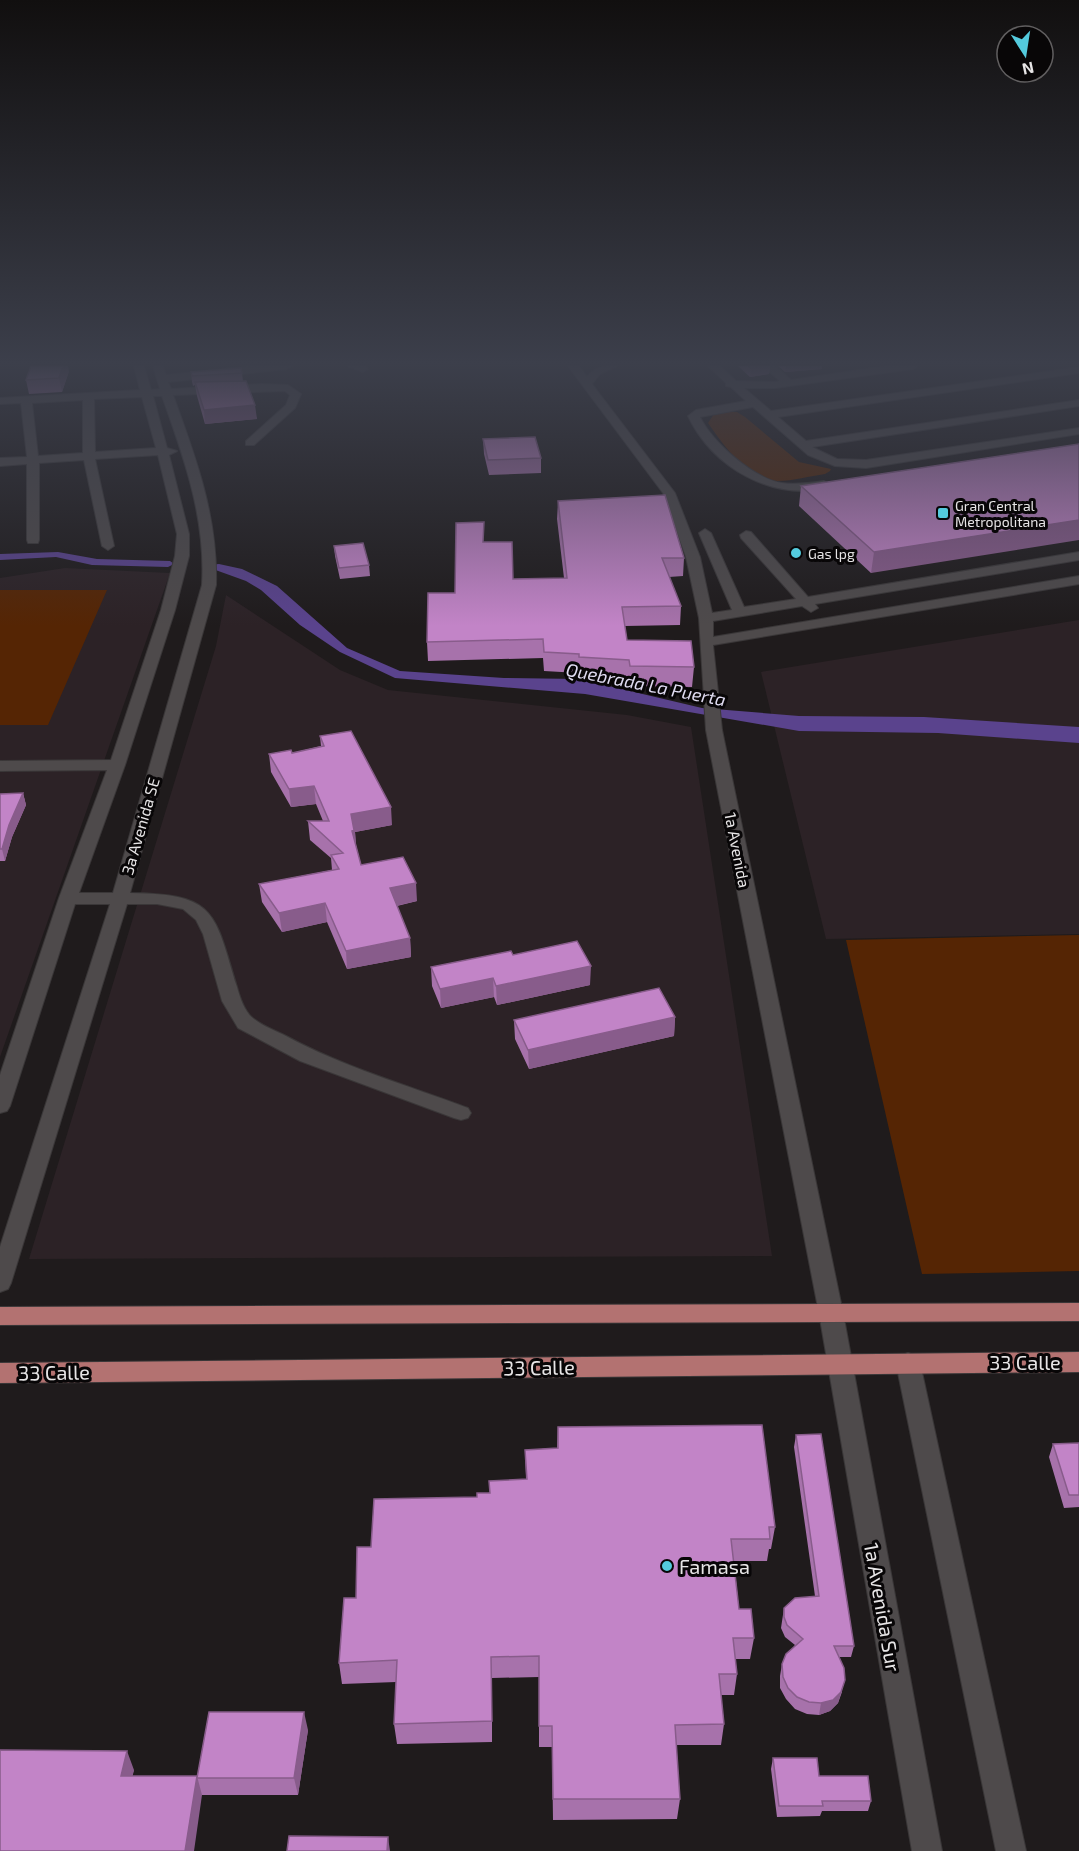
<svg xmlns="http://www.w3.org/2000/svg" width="1079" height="1851" viewBox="0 0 1079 1851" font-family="'Exo 2',sans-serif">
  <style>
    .built { fill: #2c2226 }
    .green { fill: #552504 }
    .water { fill: #5a438d }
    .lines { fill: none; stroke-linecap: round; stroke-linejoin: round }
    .minor-casing { stroke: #3a3738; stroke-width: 2 }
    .major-casing { stroke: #3a3738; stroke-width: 2 }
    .minor { fill: #4e4a4b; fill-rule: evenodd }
    .major { fill: #b37271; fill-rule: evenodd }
    .wall { fill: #a772ab }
    .shaded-wall { fill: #885c8b }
    .building { fill: #c284c7; stroke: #885c8b; stroke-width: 1.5 }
    .poi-dot { fill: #54cadd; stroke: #080607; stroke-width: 2 }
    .labels { text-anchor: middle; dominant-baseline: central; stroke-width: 6; stroke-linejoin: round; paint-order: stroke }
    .far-poi-label { font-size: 14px; fill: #e7e5e6; stroke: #080607; text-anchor: start }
    .street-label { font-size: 16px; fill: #e7e5e6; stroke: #080607 }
    .water-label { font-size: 18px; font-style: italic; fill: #e0dcf1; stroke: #080607 }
    .near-street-label { font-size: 20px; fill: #e7e5e6; stroke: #080607 }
    .near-poi-label { font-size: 20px; fill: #e7e5e6; stroke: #080607; text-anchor: start }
  </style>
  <rect width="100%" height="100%" fill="#1f1b1c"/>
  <path class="built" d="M 65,568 L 170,573 L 0,1057 L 0,578 Z
    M 226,595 L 340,670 L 388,690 L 627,715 L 691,727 L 772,1256 L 29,1259 L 216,646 Z
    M 1079,620 L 1079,934 L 826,939 L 761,672 Z"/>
  <path class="green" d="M 724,412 L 737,412 L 745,417 L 799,462 L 831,469 L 830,471 L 825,474 C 810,476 793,481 778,481 C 747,479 724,446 708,423 L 714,414 Z
    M 0,590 L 107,590 L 48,725 L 0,725 Z
    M 1079,935 L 1079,1271 L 922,1274 L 846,940 Z"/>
  <path class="water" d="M 58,552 L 97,559 L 170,561 L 174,564 L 168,567 L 92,565 L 56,557 L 0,560 L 0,554 Z
    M 219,564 L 242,569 L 277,586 L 347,648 L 400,671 L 504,678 L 579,679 L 702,708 L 799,716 L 924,717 L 1079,727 L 1079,743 L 938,733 L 799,731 L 585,694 L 395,678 L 340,652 L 300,625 L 261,590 L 246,581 L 210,568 L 208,565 Z"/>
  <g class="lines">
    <defs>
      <path id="minor" d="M 134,366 L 144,366 L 151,390 L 160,389 L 153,366 L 163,366 L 166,375 L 252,366 L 292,366 L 287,369 L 168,382 L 171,389 L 262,384 L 288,385 L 301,394 L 295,408 L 254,445 L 246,445 L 246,441 L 286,405 L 290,395 L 285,391 L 173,395 C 196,458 218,517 216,585 L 130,893 C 217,894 214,912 237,987 C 240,998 245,1013 254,1019 C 263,1026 276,1031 286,1036 C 343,1067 407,1085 468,1108 L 471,1113 L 468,1118 L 461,1120 L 454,1118 L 300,1061 L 238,1028 L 222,1001 L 203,934 L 196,920 L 183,909 L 157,904 L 127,904 L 11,1283 L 8,1289 L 0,1292 L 0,1247 L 110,904 L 75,904 L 10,1106 L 7,1111 L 0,1113 L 0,1075 L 59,898 L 107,770 L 0,771 L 0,761 L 111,760 L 161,610 L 175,556 L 177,534 L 158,455 L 95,459 L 114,546 L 108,550 L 102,546 L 84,460 L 39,463 L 39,540 L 38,543 L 28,543 L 27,540 L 27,464 L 0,466 L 0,458 L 27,457 L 21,403 L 0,404 L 0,398 L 140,390 ZM 153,396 L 162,396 C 184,458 206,518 202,585 L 113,893 L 79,893 L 125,765 L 175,610 L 189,556 L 189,534 L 169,455 L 177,451 L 167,448 ZM 142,397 L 156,448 L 95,452 L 94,399 ZM 83,400 L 83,453 L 38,456 L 32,403 Z
        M 347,366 L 366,366 L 368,369 L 363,372 Z
        M 568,366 L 579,366 L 587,377 C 595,366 604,366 617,366 L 600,374 L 592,384 L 675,493 L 700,557 L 712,613 L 732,610 L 699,533 L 705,529 L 711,533 L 744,607 L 796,599 L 741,538 L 740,535 L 746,531 L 751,532 L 808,597 L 1079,552 L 1079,560 L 815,604 L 818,608 L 811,612 L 802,606 L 713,621 L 713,637 L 1079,576 L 1079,584 L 713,645 L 722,730 L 843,1313 L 942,1851 L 912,1851 L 819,1313 L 706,730 L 699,618 L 686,557 L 663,493 Z
        M 708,366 L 720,366 L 736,381 L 775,382 L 780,381 L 763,366 L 775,366 L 791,380 L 886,366 L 918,366 L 913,369 L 775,388 L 744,388 L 771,411 L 1079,367 L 1079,373 L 778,417 L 806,441 L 1079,400 L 1079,406 L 812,447 L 837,459 L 866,460 L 1079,428 L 1079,434 L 866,468 L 835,466 L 808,455 L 753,407 L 700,417 C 712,442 754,479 782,483 C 796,485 810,483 824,481 L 830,485 L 828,488 C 772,501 713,468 688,416 L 696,410 L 746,401 L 731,387 L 726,386 L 726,383 Z
        M 908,1353 L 916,1356 L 920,1363 L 1026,1851 L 996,1851 L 896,1363 L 900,1356 Z"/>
      <path id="major" d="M 1079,1303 L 1079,1321 L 0,1325 L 0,1307 Z
        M 1079,1352 L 1079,1372 L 0,1383 L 0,1363 Z"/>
    </defs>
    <use href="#minor" class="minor-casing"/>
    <use href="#major" class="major-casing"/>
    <use href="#minor" class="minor"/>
    <use href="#major" class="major"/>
  </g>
  <path class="wall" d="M 738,366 L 770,366 L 769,374 L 750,377 Z
    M 778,366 L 822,366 L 822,369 L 785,372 Z
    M 69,371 L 62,392 L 29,394 L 26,380 Z
    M 191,372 L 242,373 L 243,381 L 257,419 L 205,424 L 197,396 L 195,385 L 193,386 L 192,382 Z
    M 483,439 L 541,458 L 541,473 L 489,475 L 484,454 Z
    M 1079,444 L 871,573 L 799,506 L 801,486 Z
    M 558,501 L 684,558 L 683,576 L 669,577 L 681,606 L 680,625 L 625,626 L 627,640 L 694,667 L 692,687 L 629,686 L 628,680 L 579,677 L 579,673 L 544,671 L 543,658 L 428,661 L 427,642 L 455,593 L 513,579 L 564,578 L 557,519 Z
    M 334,546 L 369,565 L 370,576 L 340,579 L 335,556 Z
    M 320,736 L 392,825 L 355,832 L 356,845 L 361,865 L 417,901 L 397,906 L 410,938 L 411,957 L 347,969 L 327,922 L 282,932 L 262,902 L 259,884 L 332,870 L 331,858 L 310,840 L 308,821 L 323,821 L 316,804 L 291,807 L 271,772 L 269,754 L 292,753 L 321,746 Z
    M 23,793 L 26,805 L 12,837 L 5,861 L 0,861 L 0,794 Z
    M 513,955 L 590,985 L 497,1005 L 494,997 L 441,1008 L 432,986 L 431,967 Z
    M 675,1017 L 674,1036 L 529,1069 L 515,1039 L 514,1020 Z
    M 558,1427 L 775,1527 L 771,1549 L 769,1549 L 767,1561 L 734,1561 L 739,1609 L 754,1638 L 750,1659 L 735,1659 L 737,1674 L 734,1695 L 721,1695 L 724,1724 L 721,1745 L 676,1745 L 680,1799 L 677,1819 L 553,1820 L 552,1747 L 539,1747 L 539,1677 L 492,1678 L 492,1742 L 397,1744 L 394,1724 L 396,1682 L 342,1684 L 339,1663 L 371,1547 L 477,1497 L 526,1479 L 525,1450 L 557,1448 Z
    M 796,1435 L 854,1646 L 851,1657 L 839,1657 L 842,1692 L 838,1703 L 830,1711 L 819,1715 L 807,1714 L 795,1709 L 786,1699 L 780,1688 L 780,1676 L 782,1664 L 795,1645 L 785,1637 L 781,1628 L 784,1608 L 815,1596 L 794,1447 Z
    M 1079,1443 L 1079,1507 L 1064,1508 L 1049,1457 L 1053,1444 Z
    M 308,1730 L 298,1795 L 202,1795 L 0,1851 L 134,1770 L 132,1776 L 197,1778 Z
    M 773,1758 L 819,1776 L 871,1801 L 868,1811 L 822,1811 L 820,1816 L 777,1817 L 771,1769 Z"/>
  <path class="shaded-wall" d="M 63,366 L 68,366 L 69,371 L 62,392 L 59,378 Z
    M 770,366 L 769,374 L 750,377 L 751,368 Z
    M 786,366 L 822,366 L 822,369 L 785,372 Z
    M 255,405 L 257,419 L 205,424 L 204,410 Z
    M 1079,520 L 1079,540 L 871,573 L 874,552 Z
    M 314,786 L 316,804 L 291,807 L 289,789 Z
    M 23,793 L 26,805 L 12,837 L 5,861 L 2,849 L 9,825 Z
    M 391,807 L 392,825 L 355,832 L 356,848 L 354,849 L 351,814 Z
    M 416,883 L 417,901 L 391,907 L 390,888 Z
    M 325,903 L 327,922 L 282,932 L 279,913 Z
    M 410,938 L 411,957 L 347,969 L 346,951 Z
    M 591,966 L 590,985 L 497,1005 L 496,986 Z
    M 493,978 L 494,997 L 441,1008 L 440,989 Z
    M 675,1017 L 674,1036 L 529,1069 L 528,1050 Z
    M 845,1680 L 838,1703 L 830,1711 L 819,1715 L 821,1703 Z
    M 304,1712 L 308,1730 L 298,1795 L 294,1778 Z
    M 127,1751 L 134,1770 L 128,1796 L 121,1776 Z
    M 197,1776 L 202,1795 L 194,1851 L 185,1851 Z
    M 388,1837 L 390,1851 L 387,1851 Z"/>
  <path class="building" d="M 31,366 L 63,366 L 59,378 L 26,380 Z
    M 748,366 L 766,366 L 751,368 Z
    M 241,368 L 242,373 L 192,376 L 191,372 L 217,370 Z
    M 246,381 L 255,405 L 204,410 L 195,382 Z
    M 535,437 L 541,458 L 488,460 L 483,439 Z
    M 1079,444 L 1079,520 L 874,552 L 801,486 Z
    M 665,495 L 684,558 L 662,558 L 681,606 L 622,607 L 627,640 L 691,641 L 694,667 L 630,666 L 629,660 L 579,657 L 579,654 L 544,652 L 543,639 L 427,642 L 428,593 L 455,593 L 456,523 L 484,522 L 483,542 L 512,542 L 513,579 L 567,578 L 558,501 Z
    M 363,543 L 369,565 L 339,568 L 334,546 Z
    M 351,731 L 391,807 L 351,814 L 354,830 L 352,831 L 361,865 L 403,857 L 416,883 L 390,888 L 410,938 L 346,951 L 325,903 L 279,913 L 259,884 L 339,869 L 331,855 L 343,853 L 308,821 L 329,821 L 314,786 L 289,789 L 269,754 L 291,750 L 292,753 L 324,746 L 320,736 Z
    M 23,793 L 9,825 L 2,849 L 0,849 L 0,794 Z
    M 577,941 L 591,966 L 496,986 L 493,978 L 440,989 L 431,967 L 511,951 L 513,955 Z
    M 659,988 L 675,1017 L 528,1050 L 514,1020 Z
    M 762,1425 L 775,1527 L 769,1527 L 770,1539 L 731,1539 L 739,1609 L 751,1609 L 754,1638 L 733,1638 L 737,1674 L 719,1674 L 724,1724 L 675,1725 L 680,1799 L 553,1799 L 552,1726 L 539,1726 L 539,1656 L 491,1657 L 492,1721 L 394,1724 L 397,1660 L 339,1663 L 344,1598 L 356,1598 L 357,1547 L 371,1547 L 374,1499 L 477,1497 L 477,1493 L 490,1493 L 489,1481 L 527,1479 L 525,1450 L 558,1448 L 558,1427 Z
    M 821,1434 L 854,1646 L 834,1646 L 844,1668 L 845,1680 L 841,1692 L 833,1700 L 821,1703 L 809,1702 L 797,1697 L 788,1688 L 783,1677 L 782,1664 L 786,1654 L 803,1639 L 787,1625 L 784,1617 L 784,1608 L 795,1598 L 819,1596 L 796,1435 Z
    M 1079,1443 L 1079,1495 L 1069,1495 L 1053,1444 Z
    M 209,1712 L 304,1712 L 294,1778 L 197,1778 Z
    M 0,1750 L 127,1751 L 121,1776 L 197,1776 L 185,1851 L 0,1851 Z
    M 773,1758 L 817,1758 L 819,1776 L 868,1776 L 871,1801 L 822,1801 L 823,1806 L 779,1806 Z
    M 289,1836 L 388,1837 L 387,1851 L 287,1851 Z"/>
  <linearGradient id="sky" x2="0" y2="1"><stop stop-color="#110f0f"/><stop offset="0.58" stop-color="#3c3f4b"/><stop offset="1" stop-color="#3c3f4b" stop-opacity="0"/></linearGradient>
  <rect width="1079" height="626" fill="url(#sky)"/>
  <g class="poi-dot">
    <rect x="937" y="507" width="12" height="12" rx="3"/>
    <circle cx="796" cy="553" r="6"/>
    <circle cx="667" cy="1566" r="6"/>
  </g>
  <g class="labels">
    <g class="far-poi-label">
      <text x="955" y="505">Gran Central<tspan x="955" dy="16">Metropolitana</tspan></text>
      <text x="808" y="553">Gas lpg</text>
    </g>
    <g class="street-label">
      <text transform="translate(140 826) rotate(-74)">3a Avenida SE</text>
      <text transform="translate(738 850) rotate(79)">1a Avenida</text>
    </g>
    <g class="water-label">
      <text transform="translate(646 684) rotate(11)">Quebrada La Puerta</text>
    </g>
    <g class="near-street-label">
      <text x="1025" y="1362">33 Calle</text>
      <text transform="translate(539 1367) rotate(-1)">33 Calle</text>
      <text transform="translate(54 1372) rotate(-1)">33 Calle</text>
      <text transform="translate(883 1607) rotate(80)">1a Avenida Sur</text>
    </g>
    <g class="near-poi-label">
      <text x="679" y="1566">Famasa</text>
    </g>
  </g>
  <g transform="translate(1025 54) rotate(168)"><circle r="28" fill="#080607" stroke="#615f60" stroke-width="1.5"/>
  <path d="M0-4.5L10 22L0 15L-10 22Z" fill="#54cadd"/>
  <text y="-9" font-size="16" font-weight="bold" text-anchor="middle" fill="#e7e5e6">N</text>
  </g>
</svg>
